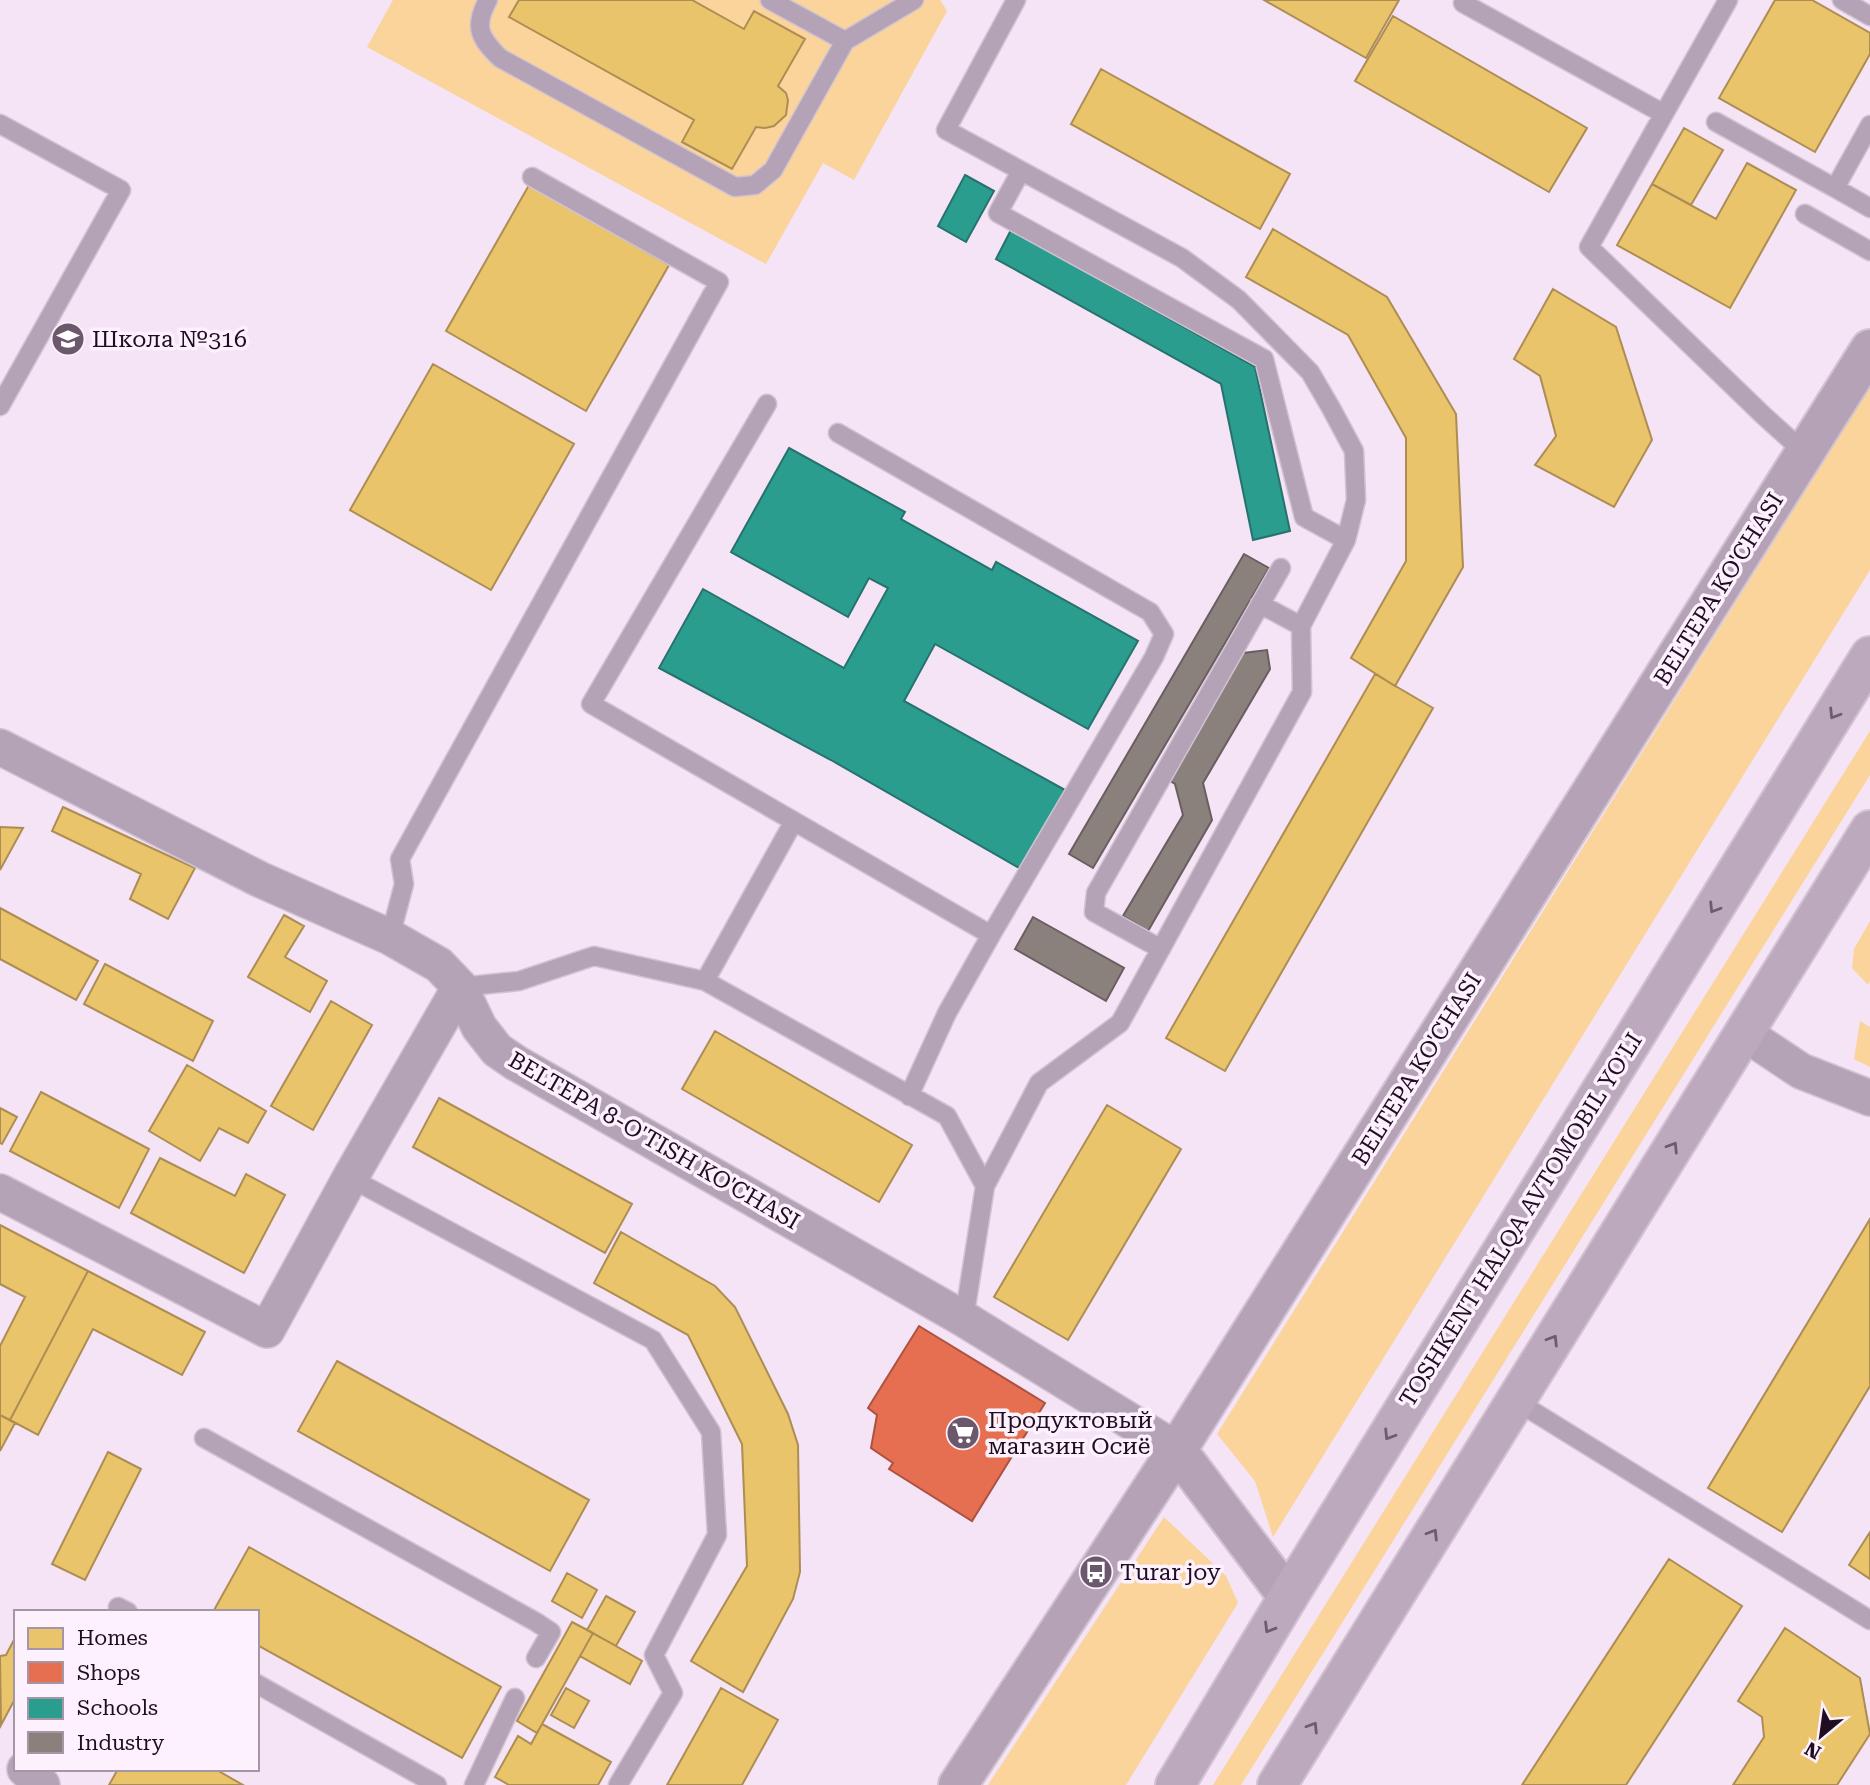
<svg xmlns="http://www.w3.org/2000/svg" width="1870" height="1785" viewBox="0 0 1870 1785" font-family="'Roboto Serif',serif">
  <style>
    .green { fill: #fad49a }
    .homes { fill: #e9c46a; stroke: #ad8d54; stroke-width: 2 }
    .shops { fill: #e76f51; stroke: #ac5243; stroke-width: 2 }
    .schools { fill: #2a9d8f; stroke: #27726e; stroke-width: 2 }
    .industry { fill: #8a817c; stroke: #6a5e61; stroke-width: 2 }
    .lines { fill: none; stroke-linecap: round; stroke-linejoin: round }
    .lane-casing { stroke: #d1c2d2; stroke-width: 21 }
    .street-casing { stroke: #d1c2d2; stroke-width: 38 }
    .secondary-casing { stroke: #d1c2d2; stroke-width: 42 }
    .highway-casing { stroke: #d1c2d2; stroke-width: 42 }
    .lane { stroke: #b4a3b6; stroke-width: 18 }
    .street { stroke: #b4a3b6; stroke-width: 35 }
    .secondary { stroke: #b5a2b6; stroke-width: 38 }
    .highway { stroke: #bca9bd; stroke-width: 38 }
    .oneway { stroke: #6e5b70 }
    .labels { text-anchor: middle; dominant-baseline: central; stroke-width: 7; stroke-linejoin: round; paint-order: stroke }
    .poi-label { font-size: 23px; fill: #210d22; stroke: #fcf1fc; text-anchor: start }
    .street-label { font-size: 23px; fill: #210d22; stroke: #fcf1fc }
  </style>
  <rect width="100%" height="100%" fill="#f5e3f6"/>
  <path class="green" d="M 393,0 L 940,0 L 947,11 L 854,180 L 823,163 L 766,264 L 367,47 Z
    M 1870,387 L 1870,570 L 1273,1537 L 1255,1481 L 1217,1434 Z
    M 1870,731 L 1870,775 L 1241,1785 L 1213,1785 Z
    M 1870,921 L 1870,981 L 1868,985 L 1852,968 L 1854,949 Z
    M 1860,1021 L 1870,1027 L 1870,1067 L 1854,1059 Z
    M 1164,1517 L 1226,1576 L 1238,1603 L 1126,1785 L 988,1785 Z"/>
  <path class="homes" d="M 519,0 L 692,0 L 744,29 L 754,11 L 805,39 L 778,86 L 786,93 L 788,100 L 786,115 L 774,126 L 765,128 L 756,127 L 732,169 L 682,142 L 694,120 L 509,17 Z
    M 1264,0 L 1399,0 L 1366,58 Z
    M 1775,0 L 1812,0 L 1870,33 L 1870,54 L 1815,152 L 1719,98 Z
    M 1393,16 L 1587,128 L 1549,192 L 1355,81 Z
    M 1101,69 L 1290,174 L 1260,229 L 1071,124 Z
    M 1684,128 L 1723,150 L 1691,205 L 1652,184 Z
    M 1747,163 L 1796,190 L 1730,308 L 1617,245 L 1652,184 L 1716,219 Z
    M 529,185 L 669,265 L 586,411 L 446,331 Z
    M 1273,229 L 1387,297 L 1456,414 L 1463,567 L 1395,686 L 1351,658 L 1406,561 L 1406,438 L 1348,335 L 1246,277 Z
    M 1553,289 L 1616,327 L 1652,440 L 1614,507 L 1535,465 L 1556,436 L 1540,376 L 1514,359 Z
    M 433,364 L 574,444 L 491,590 L 350,510 Z
    M 1375,674 L 1433,708 L 1225,1071 L 1166,1038 Z
    M 63,807 L 195,868 L 168,919 L 130,899 L 141,874 L 52,831 Z
    M 0,827 L 23,828 L 0,870 Z
    M 0,908 L 98,961 L 76,1000 L 0,959 Z
    M 284,915 L 304,926 L 285,957 L 327,981 L 310,1012 L 248,977 Z
    M 105,964 L 213,1021 L 193,1061 L 84,1004 Z
    M 331,1001 L 372,1025 L 313,1130 L 271,1106 Z
    M 715,1031 L 912,1145 L 879,1202 L 682,1089 Z
    M 187,1065 L 266,1111 L 248,1143 L 219,1128 L 200,1161 L 149,1131 Z
    M 41,1092 L 149,1149 L 119,1208 L 10,1151 Z
    M 439,1098 L 632,1204 L 605,1253 L 413,1147 Z
    M 1107,1105 L 1181,1149 L 1068,1340 L 994,1297 Z
    M 0,1108 L 17,1117 L 2,1144 L 0,1143 Z
    M 160,1158 L 235,1196 L 246,1174 L 285,1195 L 244,1273 L 131,1213 Z
    M 1870,1219 L 1870,1386 L 1782,1532 L 1708,1488 Z
    M 0,1225 L 88,1271 L 10,1420 L 0,1415 L 0,1346 L 25,1297 L 0,1284 Z
    M 621,1232 L 715,1286 L 735,1307 L 788,1414 L 798,1445 L 800,1572 L 793,1599 L 743,1692 L 691,1661 L 747,1566 L 742,1444 L 688,1335 L 594,1283 Z
    M 88,1271 L 205,1332 L 182,1375 L 93,1329 L 38,1435 L 10,1420 Z
    M 337,1361 L 589,1500 L 550,1571 L 298,1431 Z
    M 0,1415 L 15,1423 L 0,1451 Z
    M 108,1452 L 141,1469 L 85,1580 L 52,1564 Z
    M 1870,1532 L 1870,1579 L 1849,1565 Z
    M 249,1547 L 501,1687 L 462,1758 L 257,1645 L 257,1612 L 213,1612 Z
    M 1669,1559 L 1742,1606 L 1626,1785 L 1522,1785 Z
    M 567,1573 L 597,1590 L 582,1618 L 552,1601 Z
    M 606,1596 L 635,1612 L 616,1646 L 587,1630 Z
    M 572,1622 L 593,1633 L 537,1733 L 517,1721 Z
    M 1785,1628 L 1860,1678 L 1870,1734 L 1837,1785 L 1733,1785 L 1764,1737 L 1762,1717 L 1738,1701 Z
    M 593,1633 L 642,1661 L 630,1684 L 580,1656 Z
    M 16,1636 L 16,1697 L 1,1725 L 0,1656 L 6,1655 Z
    M 566,1688 L 589,1701 L 574,1728 L 551,1715 Z
    M 721,1688 L 778,1720 L 742,1785 L 667,1785 Z
    M 542,1724 L 611,1762 L 598,1785 L 509,1785 L 495,1777 L 518,1736 L 531,1744 Z
    M 118,1769 L 215,1769 L 243,1785 L 109,1785 Z"/>
  <path class="shops" d="M 919,1326 L 1045,1403 L 972,1521 L 889,1469 L 893,1463 L 871,1448 L 877,1415 L 868,1408 Z"/>
  <path class="schools" d="M 965,175 L 994,191 L 966,242 L 938,226 Z
    M 1011,230 L 1255,367 L 1290,531 L 1253,540 L 1221,384 L 996,259 Z
    M 789,448 L 905,512 L 901,519 L 992,570 L 996,562 L 1138,641 L 1088,729 L 935,644 L 904,701 L 1065,790 L 1021,869 L 831,760 L 659,668 L 703,589 L 844,668 L 888,588 L 869,578 L 848,617 L 731,552 Z"/>
  <path class="industry" d="M 1244,554 L 1269,568 L 1093,868 L 1069,854 Z
    M 1267,650 L 1270,669 L 1203,783 L 1212,820 L 1148,931 L 1123,916 L 1183,815 L 1175,784 L 1170,781 L 1243,653 Z
    M 1033,917 L 1124,968 L 1106,1001 L 1015,949 Z"/>
  <g class="lines">
    <defs>
      <path id="lane" d="M 488,0 C 473,27 480,38 500,58 L 735,187 L 755,185 L 773,170 L 845,41 L 914,0
        M 770,0 L 845,41
        M 1464,0 L 1463,3 L 1664,114
        M 1728,0 L 1589,247 L 1764,416 L 1805,453
        M 1842,0 L 1870,16
        M 1716,122 L 1835,188 L 1870,125
        M 0,124 L 121,190 L 0,406
        M 1021,171 L 998,213 L 1264,359 L 1304,517 L 1346,540
        M 1835,188 L 1870,208
        M 1805,214 L 1870,251
        M 767,404 L 591,704 L 991,935 L 947,1013 L 909,1096
        M 838,433 L 1150,612 L 1164,634 L 1154,657 L 991,935
        M 1260,604 L 1301,626
        M 390,937 L 404,884 L 400,859 L 719,282 L 532,177
        M 1161,949 L 1094,912 L 1096,893 L 1281,568
        M 705,981 L 794,821
        M 460,987 L 519,981 L 594,956 L 705,981 L 947,1116 L 985,1186
        M 350,1178 L 653,1340 L 711,1432 L 717,1535 L 654,1655 L 673,1693 L 618,1785
        M 964,1319 L 985,1186 L 1039,1083 L 1120,1023 L 1302,692 L 1301,626 L 1346,540 L 1356,500 L 1354,451 L 1331,408 L 1310,372 L 1239,300 L 1182,258 L 946,130 L 1016,0
        M 1516,1401 L 1870,1620
        M 204,1438 L 536,1622 L 551,1632 L 536,1658
        M 118,1607 L 128,1612
        M 257,1684 L 437,1785
        M 474,1785 L 515,1698"/>
      <path id="street" d="M 0,747 L 259,879 L 390,937 L 439,965 L 460,987 L 479,1027 L 497,1050 L 516,1063 L 964,1319 L 1177,1450
        M 1744,1033 L 1801,1071 L 1870,1098
        M 0,1192 L 267,1330 L 350,1178 L 460,987
        M 25,1769 L 42,1785"/>
      <path id="secondary" d="M 1177,1450 L 1288,1597
        M 958,1785 L 1177,1450 L 1870,349"/>
      <path id="highway" d="M 1175,1785 L 1288,1597 L 1870,656
        M 1277,1785 L 1870,830"/>
    </defs>
    <use href="#lane" class="lane-casing"/>
    <use href="#street" class="street-casing"/>
    <use href="#secondary" class="secondary-casing"/>
    <use href="#highway" class="highway-casing"/>
    <use href="#lane" class="lane"/>
    <use href="#street" class="street"/>
    <use href="#secondary" class="secondary"/>
    <use href="#highway" class="highway"/>
  </g>
  <defs><path id="oneway-chevron" d="M-2-3.5L2.5 0L-2 3.5" fill="none" stroke-width="1.6" stroke-linecap="round" stroke-linejoin="round" transform="scale(1.75)"/></defs>
  <g class="oneway">
    <use href="#oneway-chevron" transform="translate(1834 714) rotate(122)"/>
    <use href="#oneway-chevron" transform="translate(1714 908) rotate(122)"/>
    <use href="#oneway-chevron" transform="translate(1673 1147) rotate(-58)"/>
    <use href="#oneway-chevron" transform="translate(1553 1340) rotate(-58)"/>
    <use href="#oneway-chevron" transform="translate(1389 1435) rotate(122)"/>
    <use href="#oneway-chevron" transform="translate(1433 1534) rotate(-58)"/>
    <use href="#oneway-chevron" transform="translate(1269 1628) rotate(121)"/>
    <use href="#oneway-chevron" transform="translate(1313 1727) rotate(-58)"/>
  </g>
  <defs>
    <symbol id="school-disc" viewBox="-11 -11 22 22"><circle r="9.5" fill="#6b586c" stroke="#fcf1fc"/><path d="M0-5L7-2L0 1L-7-2ZM-4 1L0 2.5L4 1V4Q0 6-4 4Z" fill="#fff"/></symbol>
    <symbol id="supermarket-disc" viewBox="-11 -11 22 22"><circle r="9.5" fill="#6b586c" stroke="#fcf1fc"/><path d="M-6-5.5h2.5l.6 2H6L4.5 2H-2.5L-4.4-4H-6ZM-1.5 3.2a1.3 1.3 0 1 0 .1 0ZM3 3.2a1.3 1.3 0 1 0 .1 0Z" fill="#fff"/></symbol>
    <symbol id="bus-disc" viewBox="-11 -11 22 22"><circle r="9.5" fill="#6b586c" stroke="#fcf1fc"/><path d="M-5-6H5V4H4V6H2V4H-2V6H-4V4H-5ZM-3.5-4V0h7V-4ZM-3.5 1.2v1.5H-2V1.2ZM2 1.2v1.5H3.5V1.2Z" fill="#fff"/></symbol>
  </defs>
  <g fill-rule="evenodd">
    <use href="#school-disc" x="49" y="320" width="38" height="38"/>
    <use href="#supermarket-disc" x="944" y="1414" width="38" height="38"/>
    <use href="#bus-disc" x="1077" y="1553" width="38" height="38"/>
  </g>
  <g class="labels">
    <g class="poi-label">
      <text x="92" y="339">Школа №316</text>
      <text x="988" y="1420">Продуктовый<tspan x="988" dy="26">магазин Осиё</tspan></text>
      <text x="1120" y="1572">Turar joy</text>
    </g>
    <g class="street-label">
      <text transform="translate(1719 589) rotate(-58)">BELTEPA KO'CHASI</text>
      <text transform="translate(1417 1069) rotate(-58)">BELTEPA KO'CHASI</text>
      <text transform="translate(654 1141) rotate(30)">BELTEPA 8-O'TISH KO'CHASI</text>
      <text transform="translate(1521 1220) rotate(-58)">TOSHKENT HALQA AVTOMOBIL YO'LI</text>
    </g>
  </g>
  <rect x="14" y="1610" width="245" height="161" fill="#fcf1fc" stroke="#a496a5" stroke-width="2"/>
  <rect x="28" y="1628" width="35" height="21" fill="#e9c46a" stroke="#a496a5" stroke-width="2"/>
  <text x="77" y="1645" font-size="21" fill="#210d22">Homes</text>
  <rect x="28" y="1662" width="35" height="21" fill="#e76f51" stroke="#a496a5" stroke-width="2"/>
  <text x="77" y="1680" font-size="21" fill="#210d22">Shops</text>
  <rect x="28" y="1698" width="35" height="21" fill="#2a9d8f" stroke="#a496a5" stroke-width="2"/>
  <text x="77" y="1715" font-size="21" fill="#210d22">Schools</text>
  <rect x="28" y="1732" width="35" height="21" fill="#8a817c" stroke="#a496a5" stroke-width="2"/>
  <text x="77" y="1750" font-size="21" fill="#210d22">Industry</text>
  <g transform="translate(1821 1736) rotate(209)" stroke="#fcf1fc" stroke-width="5" paint-order="stroke">
  <path d="M0-5L12 26L0 18L-12 26Z" fill="#210d22"/>
  <text y="-10" font-size="19" font-weight="bold" text-anchor="middle" fill="#210d22">N</text>
  </g>
</svg>
